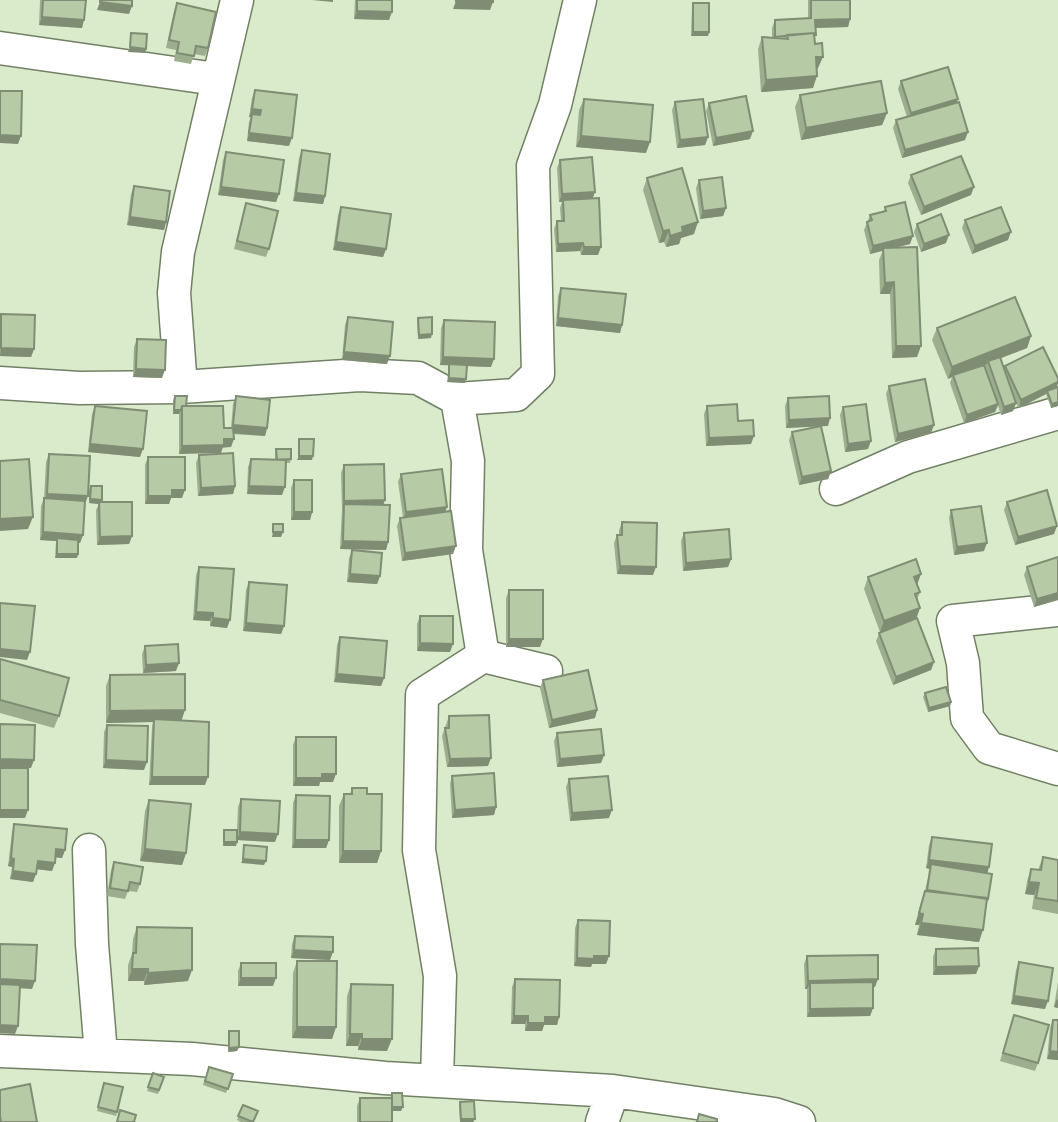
<svg xmlns="http://www.w3.org/2000/svg" width="1058" height="1122" viewBox="0 0 1058 1122" font-family="Manrope,sans-serif">
  <style>
    .lines { fill: none; stroke-linecap: round; stroke-linejoin: round }
    .minor-casing { stroke: #718064; stroke-width: 35 }
    .minor { stroke: #fff; stroke-width: 32 }
    .wall { fill: #9dae8f }
    .shaded-wall { fill: #7f8d74 }
    .building { fill: #b6caa6; stroke: #7f8d74; stroke-width: 2 }
  </style>
  <rect width="100%" height="100%" fill="#daebcc"/>
  <g class="lines">
    <defs>
      <path id="minor" d="M 0,48 L 216,79
        M 0,383 L 79,388 L 181,387 L 360,375 L 418,378 L 457,399 L 468,461 L 466,550 L 483,656
        M 181,387 L 174,293 L 178,252 L 237,0
        M 457,399 L 516,395 L 538,374 L 533,166 L 555,105 L 580,0
        M 836,489 L 908,457 L 1058,413
        M 1058,610 L 953,621 L 963,663 L 967,718 L 989,748 L 1058,769
        M 89,850 L 92,944 L 101,1054
        M 0,1051 L 192,1059 L 385,1078 L 613,1091 L 774,1114 L 799,1122
        M 437,1080 L 440,976 L 419,850 L 422,695 L 483,656 L 546,671
        M 602,1122 L 613,1091"/>
    </defs>
    <use href="#minor" class="minor-casing"/>
    <use href="#minor" class="minor"/>
  </g>
  <path class="wall" d="M 40,0 L 86,0 L 82,28 L 39,25 Z
    M 355,0 L 392,0 L 389,20 L 354,19 Z
    M 808,0 L 850,0 L 850,19 L 848,27 L 815,28 L 814,39 L 818,68 L 816,69 L 813,88 L 761,92 L 758,49 L 762,37 L 772,38 L 772,28 L 775,20 L 808,18 Z
    M 177,3 L 208,48 L 205,56 L 194,54 L 191,64 L 174,61 L 176,50 L 166,48 L 174,11 Z
    M 693,3 L 709,32 L 708,36 L 691,36 L 692,7 Z
    M 901,81 L 958,99 L 956,103 L 965,140 L 902,158 L 893,128 L 896,120 L 907,117 L 898,89 Z
    M 255,90 L 289,146 L 247,141 L 249,122 L 251,117 L 249,117 L 252,98 Z
    M 800,95 L 887,113 L 882,125 L 801,140 L 795,107 Z
    M 584,99 L 646,153 L 576,147 L 579,110 Z
    M 675,102 L 708,137 L 705,145 L 677,148 L 672,110 Z
    M 709,103 L 750,139 L 713,146 L 706,111 Z
    M 302,150 L 325,196 L 323,204 L 293,201 L 299,158 Z
    M 226,152 L 279,194 L 276,202 L 218,195 L 223,160 Z
    M 560,160 L 595,192 L 592,199 L 598,255 L 581,255 L 580,251 L 556,252 L 554,229 L 557,221 L 561,221 L 560,208 L 562,202 L 559,202 L 557,168 Z
    M 911,175 L 971,195 L 921,215 L 908,183 Z
    M 647,178 L 694,234 L 681,238 L 679,244 L 666,247 L 664,242 L 659,243 L 643,190 Z
    M 699,180 L 726,208 L 723,216 L 700,219 L 696,188 Z
    M 134,186 L 166,222 L 164,230 L 127,225 L 131,194 Z
    M 246,203 L 269,249 L 266,257 L 234,249 Z
    M 341,207 L 386,249 L 383,257 L 333,250 L 338,215 Z
    M 885,207 L 910,244 L 892,248 L 917,357 L 892,358 L 890,294 L 880,294 L 879,260 L 883,250 L 870,254 L 864,230 L 870,215 L 884,212 Z
    M 965,220 L 1008,240 L 972,254 L 962,228 Z
    M 917,224 L 946,243 L 921,252 L 914,232 Z
    M 561,288 L 622,325 L 620,333 L 556,326 L 558,296 Z
    M 1,314 L 34,349 L 31,357 L 0,356 L 0,318 Z
    M 348,317 L 387,364 L 342,360 L 345,325 Z
    M 418,318 L 431,338 L 418,339 L 417,322 Z
    M 444,320 L 491,367 L 467,366 L 465,383 L 447,382 L 449,365 L 440,365 L 441,328 Z
    M 937,328 L 1031,336 L 1027,348 L 1001,358 L 1004,368 L 1005,366 L 1058,387 L 1058,406 L 1051,408 L 1046,394 L 1019,408 L 1016,403 L 1013,411 L 1001,415 L 998,406 L 995,412 L 964,423 L 950,383 L 952,377 L 948,379 L 932,340 Z
    M 137,339 L 162,378 L 133,377 L 134,347 Z
    M 889,386 L 931,433 L 895,442 L 886,394 Z
    M 175,396 L 186,406 L 224,428 L 231,428 L 233,404 L 236,396 L 267,428 L 265,436 L 233,434 L 231,447 L 179,454 L 179,414 L 173,414 L 173,400 Z
    M 788,398 L 828,426 L 821,426 L 831,471 L 828,479 L 799,485 L 789,440 L 792,432 L 819,426 L 786,428 L 785,406 Z
    M 95,406 L 140,457 L 88,452 L 92,414 Z
    M 707,406 L 738,421 L 751,444 L 706,446 L 704,414 Z
    M 843,407 L 868,449 L 845,452 L 840,415 Z
    M 276,449 L 291,459 L 290,463 L 286,463 L 282,495 L 247,494 L 248,467 L 251,459 L 275,460 L 275,453 Z
    M 49,454 L 85,504 L 83,535 L 80,543 L 78,542 L 78,554 L 77,558 L 55,558 L 56,541 L 40,540 L 41,506 L 44,499 L 46,462 Z
    M 199,455 L 235,486 L 233,494 L 198,496 L 196,463 Z
    M 148,457 L 182,498 L 171,498 L 169,504 L 145,504 L 145,465 Z
    M 344,465 L 385,500 L 383,505 L 388,542 L 386,550 L 340,549 L 342,509 L 341,473 Z
    M 401,474 L 445,511 L 453,554 L 402,561 L 397,526 L 400,518 L 403,517 L 398,482 Z
    M 294,480 L 312,512 L 310,520 L 291,520 L 291,488 Z
    M 91,486 L 101,502 L 132,536 L 129,544 L 97,545 L 96,510 L 99,504 L 89,503 L 89,490 Z
    M 1007,502 L 1054,534 L 1015,545 L 1004,510 Z
    M 951,510 L 984,551 L 954,555 L 949,518 Z
    M 622,522 L 653,575 L 617,574 L 614,543 L 617,535 L 619,535 L 619,530 Z
    M 684,533 L 731,559 L 728,567 L 683,571 L 681,541 Z
    M 352,550 L 380,576 L 377,584 L 347,582 L 349,558 Z
    M 1058,557 L 1058,600 L 1034,607 L 1024,575 L 1027,567 Z
    M 199,567 L 227,628 L 210,626 L 210,621 L 193,620 L 196,575 Z
    M 868,577 L 917,585 L 920,592 L 917,600 L 920,608 L 916,619 L 934,662 L 931,670 L 893,685 L 876,641 L 880,632 L 864,589 Z
    M 249,582 L 284,626 L 281,634 L 243,631 L 246,590 Z
    M 509,590 L 540,647 L 506,647 L 506,598 Z
    M 420,616 L 450,652 L 417,651 L 417,624 Z
    M 340,637 L 384,678 L 381,686 L 334,682 L 337,645 Z
    M 145,646 L 176,671 L 143,673 L 142,654 Z
    M 0,659 L 59,716 L 54,728 L 0,713 Z
    M 110,675 L 181,720 L 205,785 L 149,785 L 152,727 L 153,722 L 106,723 L 106,686 Z
    M 543,680 L 597,710 L 595,718 L 549,728 L 540,688 Z
    M 925,693 L 951,702 L 950,706 L 928,712 L 923,697 Z
    M 449,716 L 488,766 L 447,767 L 442,736 Z
    M 107,725 L 144,770 L 103,768 L 104,732 Z
    M 557,733 L 604,755 L 601,763 L 557,767 L 554,741 Z
    M 296,737 L 333,782 L 320,782 L 319,786 L 293,786 L 293,745 Z
    M 452,776 L 496,807 L 494,815 L 452,818 L 450,784 Z
    M 569,779 L 609,818 L 570,821 L 566,787 Z
    M 352,788 L 367,794 L 381,851 L 377,863 L 339,863 L 339,806 L 344,794 L 350,794 Z
    M 296,795 L 329,840 L 326,848 L 292,848 L 293,803 Z
    M 241,799 L 275,842 L 237,840 L 236,846 L 223,846 L 223,834 L 224,830 L 237,830 L 238,807 Z
    M 149,800 L 186,853 L 182,865 L 140,861 L 145,811 Z
    M 14,824 L 65,850 L 62,858 L 55,857 L 52,871 L 37,869 L 33,882 L 10,879 L 12,867 L 8,866 L 12,832 Z
    M 932,837 L 987,873 L 988,899 L 979,942 L 917,935 L 919,925 L 915,925 L 921,902 L 925,891 L 930,869 L 926,868 L 929,845 Z
    M 1043,857 L 1058,860 L 1058,914 L 1032,909 L 1034,895 L 1025,894 L 1027,881 L 1031,869 L 1038,870 Z
    M 114,862 L 140,884 L 137,892 L 128,891 L 125,899 L 107,896 L 111,870 Z
    M 578,920 L 609,956 L 606,964 L 592,964 L 591,967 L 574,966 L 575,928 Z
    M 137,927 L 188,981 L 144,985 L 144,981 L 128,981 L 128,965 L 132,954 L 133,939 Z
    M 295,936 L 330,960 L 291,958 L 292,944 Z
    M 936,949 L 979,966 L 976,974 L 933,975 L 933,957 Z
    M 807,956 L 875,987 L 873,987 L 873,1008 L 870,1016 L 807,1017 L 807,989 L 805,989 L 804,964 Z
    M 297,961 L 336,1027 L 332,1039 L 292,1038 L 293,973 Z
    M 1019,962 L 1045,1009 L 1011,1004 L 1016,970 Z
    M 241,963 L 273,986 L 238,986 L 238,971 Z
    M 515,979 L 559,1017 L 557,1025 L 544,1025 L 542,1031 L 525,1031 L 525,1024 L 511,1024 L 512,987 Z
    M 1058,982 L 1058,1008 L 1054,1007 Z
    M 351,984 L 387,1051 L 358,1050 L 358,1046 L 346,1046 L 347,996 Z
    M 1014,1015 L 1038,1063 L 1035,1071 L 1000,1061 Z
    M 1053,1020 L 1058,1020 L 1058,1060 L 1047,1059 L 1050,1028 Z
    M 229,1031 L 239,1047 L 237,1051 L 228,1052 L 228,1035 Z
    M 209,1067 L 233,1074 L 226,1093 L 203,1085 Z
    M 153,1073 L 164,1077 L 158,1094 L 147,1091 Z
    M 104,1083 L 117,1112 L 116,1116 L 97,1111 Z
    M 392,1093 L 401,1111 L 392,1111 L 392,1122 L 357,1122 L 357,1106 L 360,1098 L 390,1098 Z
    M 460,1102 L 475,1119 L 473,1122 L 460,1122 L 459,1106 Z
    M 243,1105 L 253,1122 L 241,1122 L 237,1120 Z"/>
  <path class="shaded-wall" d="M 312,0 L 333,0 L 333,2 Z
    M 456,1 L 493,2 L 490,10 L 453,9 Z
    M 100,2 L 132,6 L 129,14 L 97,10 Z
    M 357,11 L 392,12 L 389,20 L 354,19 Z
    M 42,17 L 84,20 L 82,28 L 39,25 Z
    M 850,19 L 848,27 L 812,28 L 815,20 Z
    M 693,32 L 709,32 L 708,36 L 691,36 Z
    M 130,47 L 146,49 L 145,53 L 128,52 Z
    M 816,57 L 823,57 L 818,68 L 811,69 Z
    M 817,76 L 813,88 L 761,92 L 766,80 Z
    M 958,99 L 955,106 L 908,121 L 911,113 Z
    M 252,109 L 261,110 L 258,118 L 249,117 Z
    M 887,113 L 882,125 L 801,140 L 806,128 Z
    M 753,131 L 750,139 L 713,146 L 716,138 Z
    M 968,132 L 965,140 L 902,158 L 905,150 Z
    M 249,133 L 292,138 L 289,146 L 247,141 Z
    M 0,135 L 21,136 L 18,144 L 0,143 Z
    M 581,136 L 650,142 L 646,153 L 576,147 Z
    M 708,137 L 705,145 L 677,148 L 680,140 Z
    M 221,187 L 279,194 L 276,202 L 218,195 Z
    M 974,187 L 971,195 L 921,215 L 924,207 Z
    M 595,192 L 592,200 L 559,202 L 562,194 Z
    M 296,193 L 325,196 L 323,204 L 293,201 Z
    M 726,208 L 723,216 L 700,219 L 703,211 Z
    M 130,217 L 166,222 L 164,230 L 127,225 Z
    M 698,222 L 694,234 L 681,238 L 679,244 L 666,247 L 670,236 L 682,227 Z
    M 669,230 L 664,242 L 659,243 L 663,231 Z
    M 1011,232 L 1008,240 L 972,254 L 975,246 Z
    M 949,235 L 946,243 L 921,252 L 924,244 Z
    M 913,236 L 910,244 L 870,254 L 873,246 Z
    M 336,242 L 386,249 L 383,257 L 333,250 Z
    M 583,243 L 580,251 L 556,252 L 558,244 Z
    M 584,247 L 601,247 L 598,255 L 581,255 Z
    M 894,282 L 890,294 L 880,294 L 885,283 Z
    M 558,318 L 622,325 L 620,333 L 556,326 Z
    M 432,334 L 431,338 L 418,339 L 419,335 Z
    M 1031,336 L 1027,348 L 988,363 L 988,361 L 987,364 L 954,377 L 953,375 L 952,377 L 948,379 L 952,367 Z
    M 896,346 L 921,346 L 917,357 L 892,358 Z
    M 1,348 L 34,349 L 31,357 L 0,356 Z
    M 344,352 L 390,356 L 387,364 L 342,360 Z
    M 443,357 L 494,359 L 491,367 L 440,365 Z
    M 136,369 L 165,370 L 162,378 L 133,377 Z
    M 449,378 L 466,379 L 465,383 L 447,382 Z
    M 1058,382 L 1057,389 L 1047,391 L 1046,394 L 1019,408 L 1021,400 Z
    M 1058,402 L 1058,406 L 1051,408 L 1052,404 Z
    M 1016,403 L 1013,411 L 1001,415 L 1004,407 Z
    M 998,404 L 995,412 L 964,423 L 967,415 Z
    M 174,410 L 181,410 L 179,414 L 173,414 Z
    M 830,418 L 828,426 L 786,428 L 789,420 Z
    M 233,425 L 267,428 L 265,436 L 230,433 Z
    M 934,425 L 931,433 L 895,442 L 898,434 Z
    M 754,436 L 751,444 L 706,446 L 709,438 Z
    M 224,439 L 234,439 L 231,447 L 223,447 L 221,453 L 179,454 L 182,446 Z
    M 871,441 L 868,449 L 845,452 L 848,444 Z
    M 90,444 L 143,449 L 140,457 L 88,452 Z
    M 299,456 L 313,456 L 312,460 L 297,460 Z
    M 831,471 L 828,479 L 799,485 L 802,477 Z
    M 235,486 L 233,494 L 198,496 L 201,488 Z
    M 249,486 L 285,487 L 282,495 L 247,494 Z
    M 172,490 L 185,490 L 182,498 L 171,498 L 169,504 L 145,504 L 148,496 Z
    M 47,494 L 88,496 L 85,504 L 44,502 Z
    M 90,499 L 102,500 L 100,504 L 89,503 Z
    M 385,500 L 382,508 L 344,504 L 342,509 L 344,501 Z
    M 447,507 L 444,515 L 403,520 L 406,512 Z
    M 294,512 L 312,512 L 310,520 L 291,520 Z
    M 33,517 L 28,529 L 0,531 L 0,519 Z
    M 1057,526 L 1054,534 L 1015,545 L 1018,537 Z
    M 43,532 L 83,535 L 80,543 L 57,541 L 57,538 L 56,541 L 40,540 Z
    M 273,532 L 283,532 L 281,537 L 272,537 Z
    M 132,536 L 129,544 L 97,545 L 100,537 Z
    M 343,541 L 388,542 L 386,550 L 340,549 Z
    M 987,543 L 984,551 L 954,555 L 957,547 Z
    M 456,546 L 453,554 L 402,561 L 405,553 Z
    M 57,554 L 78,554 L 77,558 L 55,558 Z
    M 731,559 L 728,567 L 683,571 L 686,563 Z
    M 620,566 L 656,567 L 653,575 L 617,574 Z
    M 350,574 L 380,576 L 377,584 L 347,582 Z
    M 921,574 L 917,585 L 914,577 Z
    M 1058,593 L 1058,600 L 1034,607 L 1037,599 Z
    M 920,608 L 916,619 L 880,632 L 884,621 Z
    M 196,612 L 213,613 L 210,621 L 193,620 Z
    M 213,618 L 230,620 L 227,628 L 210,626 Z
    M 246,623 L 284,626 L 281,634 L 243,631 Z
    M 509,639 L 543,639 L 540,647 L 506,647 Z
    M 420,643 L 453,644 L 450,652 L 417,651 Z
    M 0,649 L 30,652 L 27,660 L 0,657 Z
    M 934,662 L 931,670 L 893,685 L 896,677 Z
    M 179,663 L 176,671 L 143,673 L 146,665 Z
    M 337,674 L 384,678 L 381,686 L 334,682 Z
    M 951,702 L 950,706 L 928,712 L 929,708 Z
    M 185,710 L 181,722 L 154,719 L 153,722 L 106,723 L 110,711 Z
    M 597,710 L 595,718 L 549,728 L 552,720 Z
    M 604,755 L 601,763 L 557,767 L 560,759 Z
    M 491,758 L 488,766 L 447,767 L 450,759 Z
    M 0,759 L 34,760 L 31,768 L 0,767 Z
    M 106,760 L 147,762 L 144,770 L 103,768 Z
    M 322,774 L 336,774 L 333,782 L 320,782 L 319,786 L 293,786 L 296,778 Z
    M 152,777 L 208,777 L 205,785 L 149,785 Z
    M 496,807 L 494,815 L 452,818 L 455,810 Z
    M 0,810 L 28,810 L 25,818 L 0,818 Z
    M 612,810 L 609,818 L 570,821 L 572,813 Z
    M 240,832 L 278,834 L 275,842 L 237,840 Z
    M 295,840 L 329,840 L 326,848 L 292,848 Z
    M 224,842 L 237,842 L 236,846 L 223,846 Z
    M 56,849 L 65,850 L 62,858 L 53,857 Z
    M 145,849 L 186,853 L 182,865 L 140,861 Z
    M 343,851 L 381,851 L 377,863 L 339,863 Z
    M 11,858 L 14,859 L 12,867 L 8,866 Z
    M 243,859 L 266,861 L 264,865 L 241,863 Z
    M 929,860 L 989,867 L 987,875 L 931,864 L 930,869 L 926,868 Z
    M 38,861 L 55,863 L 52,871 L 35,869 Z
    M 13,871 L 36,874 L 33,882 L 10,879 Z
    M 1029,882 L 1039,883 L 1034,895 L 1025,894 Z
    M 919,913 L 923,914 L 919,925 L 915,925 Z
    M 921,923 L 983,930 L 979,942 L 917,935 Z
    M 294,950 L 333,952 L 330,960 L 291,958 Z
    M 594,956 L 609,956 L 606,964 L 592,964 L 591,967 L 574,966 L 577,958 Z
    M 979,966 L 976,974 L 933,975 L 936,967 Z
    M 132,969 L 148,969 L 144,981 L 128,981 Z
    M 192,970 L 188,981 L 144,985 L 148,973 Z
    M 241,978 L 276,978 L 273,986 L 238,986 Z
    M 0,979 L 35,981 L 32,989 L 0,987 Z
    M 878,979 L 875,987 L 810,989 L 810,983 L 807,989 L 805,989 L 808,981 Z
    M 1014,996 L 1048,1001 L 1045,1009 L 1011,1004 Z
    M 1057,999 L 1058,1000 L 1058,1008 L 1054,1007 Z
    M 873,1008 L 870,1016 L 807,1017 L 810,1009 Z
    M 514,1016 L 528,1016 L 525,1024 L 511,1024 Z
    M 545,1017 L 559,1017 L 557,1025 L 544,1025 L 542,1031 L 525,1031 L 528,1023 Z
    M 0,1025 L 18,1026 L 15,1034 L 0,1033 Z
    M 297,1027 L 336,1027 L 332,1039 L 292,1038 Z
    M 350,1034 L 362,1034 L 358,1046 L 346,1046 Z
    M 362,1039 L 392,1039 L 387,1051 L 358,1050 Z
    M 239,1047 L 237,1051 L 228,1052 L 229,1048 Z
    M 1050,1051 L 1058,1052 L 1058,1060 L 1047,1059 Z
    M 392,1107 L 403,1107 L 401,1111 L 391,1111 Z
    M 461,1119 L 475,1119 L 473,1122 L 460,1122 Z"/>
  <path class="building" d="M 43,0 L 86,0 L 84,20 L 42,17 Z
    M 100,0 L 132,0 L 132,6 L 100,2 Z
    M 357,0 L 392,0 L 392,12 L 357,11 Z
    M 456,0 L 493,0 L 493,2 L 456,1 Z
    M 811,0 L 850,0 L 850,19 L 815,20 L 816,35 L 814,35 L 814,33 L 775,37 L 775,20 L 811,18 Z
    M 177,3 L 216,12 L 208,48 L 196,46 L 194,56 L 177,53 L 179,42 L 169,40 Z
    M 693,3 L 709,3 L 709,32 L 693,32 Z
    M 131,33 L 147,34 L 146,49 L 130,47 Z
    M 814,33 L 815,44 L 822,43 L 823,57 L 816,57 L 817,76 L 766,80 L 762,37 L 788,39 L 787,35 Z
    M 948,67 L 958,99 L 911,113 L 901,81 Z
    M 881,81 L 887,113 L 806,128 L 800,95 Z
    M 255,90 L 297,95 L 292,138 L 249,133 L 252,114 L 260,115 L 261,110 L 252,109 Z
    M 0,91 L 22,91 L 21,136 L 0,135 Z
    M 746,96 L 753,131 L 716,138 L 709,103 Z
    M 584,99 L 653,105 L 650,142 L 581,136 Z
    M 703,99 L 708,137 L 680,140 L 675,102 Z
    M 959,102 L 968,132 L 905,150 L 896,120 Z
    M 302,150 L 330,154 L 325,196 L 296,193 Z
    M 226,152 L 284,160 L 279,194 L 221,187 Z
    M 961,156 L 974,187 L 924,207 L 911,175 Z
    M 592,157 L 595,192 L 562,194 L 560,160 Z
    M 682,168 L 698,222 L 682,227 L 683,232 L 670,236 L 669,230 L 663,231 L 647,178 Z
    M 722,177 L 726,208 L 703,211 L 699,180 Z
    M 134,186 L 170,191 L 166,222 L 130,217 Z
    M 599,198 L 601,247 L 584,247 L 583,243 L 558,244 L 557,221 L 564,221 L 563,200 Z
    M 905,202 L 913,236 L 873,246 L 867,222 L 872,220 L 870,215 L 886,211 L 885,207 Z
    M 246,203 L 278,211 L 269,249 L 237,241 Z
    M 341,207 L 391,214 L 386,249 L 336,242 Z
    M 1001,207 L 1011,232 L 975,246 L 965,220 Z
    M 941,214 L 949,235 L 924,244 L 917,224 Z
    M 917,247 L 921,346 L 896,346 L 894,282 L 885,283 L 883,248 Z
    M 561,288 L 626,294 L 622,325 L 558,318 Z
    M 1015,297 L 1031,336 L 952,367 L 937,328 Z
    M 1,314 L 35,315 L 34,349 L 1,348 Z
    M 348,317 L 393,322 L 390,356 L 344,352 Z
    M 432,317 L 432,334 L 419,335 L 418,318 Z
    M 444,320 L 495,322 L 494,359 L 443,357 Z
    M 137,339 L 166,340 L 165,370 L 136,369 Z
    M 1043,347 L 1058,378 L 1058,382 L 1021,400 L 1005,366 Z
    M 1000,357 L 1016,403 L 1004,407 L 988,361 Z
    M 449,364 L 467,365 L 466,379 L 449,378 Z
    M 984,365 L 998,404 L 967,415 L 953,375 Z
    M 925,379 L 934,425 L 898,434 L 889,386 Z
    M 1058,387 L 1058,402 L 1052,404 L 1047,391 Z
    M 175,396 L 187,396 L 186,406 L 182,406 L 181,410 L 174,410 Z
    M 236,396 L 270,400 L 267,428 L 233,425 Z
    M 829,396 L 830,418 L 789,420 L 788,398 Z
    M 737,404 L 738,421 L 753,420 L 754,436 L 709,438 L 707,406 Z
    M 866,404 L 871,441 L 848,444 L 843,407 Z
    M 95,406 L 147,411 L 143,449 L 90,444 Z
    M 182,406 L 223,406 L 224,428 L 233,428 L 234,439 L 224,439 L 224,445 L 182,446 Z
    M 821,426 L 831,471 L 802,477 L 792,432 Z
    M 299,439 L 314,439 L 313,456 L 299,456 Z
    M 276,449 L 291,449 L 291,459 L 277,460 Z
    M 233,453 L 235,486 L 201,488 L 199,455 Z
    M 49,454 L 90,456 L 88,496 L 47,494 Z
    M 148,457 L 185,457 L 185,490 L 172,490 L 172,496 L 148,496 Z
    M 29,459 L 33,517 L 0,519 L 0,461 Z
    M 251,459 L 286,460 L 285,487 L 249,486 Z
    M 384,464 L 385,500 L 344,501 L 344,465 Z
    M 442,469 L 447,507 L 406,512 L 401,474 Z
    M 294,480 L 312,480 L 312,512 L 294,512 Z
    M 91,486 L 102,486 L 102,500 L 90,499 Z
    M 1047,490 L 1057,526 L 1018,537 L 1007,502 Z
    M 44,498 L 85,501 L 83,535 L 43,532 Z
    M 99,502 L 132,502 L 132,536 L 100,537 Z
    M 344,504 L 390,505 L 388,542 L 343,541 Z
    M 981,506 L 987,543 L 957,547 L 951,510 Z
    M 451,511 L 456,546 L 405,553 L 400,518 Z
    M 622,522 L 657,523 L 656,567 L 620,566 L 617,535 L 622,535 Z
    M 273,524 L 283,524 L 283,532 L 273,532 Z
    M 729,529 L 731,559 L 686,563 L 684,533 Z
    M 57,538 L 78,540 L 78,554 L 57,554 Z
    M 352,550 L 382,553 L 380,576 L 350,574 Z
    M 1058,557 L 1058,593 L 1037,599 L 1027,567 Z
    M 916,559 L 921,574 L 914,577 L 920,592 L 915,594 L 920,608 L 884,621 L 868,577 Z
    M 199,567 L 234,569 L 230,620 L 213,618 L 213,613 L 196,612 Z
    M 249,582 L 287,585 L 284,626 L 246,623 Z
    M 509,590 L 543,590 L 543,639 L 509,639 Z
    M 0,603 L 35,606 L 30,652 L 0,649 Z
    M 420,616 L 453,616 L 453,644 L 420,643 Z
    M 917,618 L 934,662 L 896,677 L 879,633 Z
    M 340,637 L 387,641 L 384,678 L 337,674 Z
    M 178,644 L 179,663 L 146,665 L 145,646 Z
    M 0,659 L 69,678 L 59,716 L 0,700 Z
    M 588,670 L 597,710 L 552,720 L 543,680 Z
    M 185,674 L 185,710 L 110,711 L 110,675 Z
    M 946,687 L 951,702 L 929,708 L 925,693 Z
    M 489,715 L 491,758 L 450,759 L 445,728 L 449,728 L 449,716 Z
    M 154,719 L 209,722 L 208,777 L 152,777 Z
    M 0,724 L 35,725 L 34,760 L 0,759 Z
    M 107,725 L 148,726 L 147,762 L 106,760 Z
    M 601,729 L 604,755 L 560,759 L 557,733 Z
    M 296,737 L 336,737 L 336,774 L 322,774 L 322,778 L 296,778 Z
    M 0,768 L 28,768 L 28,810 L 0,810 Z
    M 494,773 L 496,807 L 455,810 L 452,776 Z
    M 608,776 L 612,810 L 572,813 L 569,779 Z
    M 352,788 L 367,788 L 367,794 L 382,794 L 381,851 L 343,851 L 344,794 L 352,794 Z
    M 296,795 L 330,796 L 329,840 L 295,840 Z
    M 241,799 L 280,801 L 278,834 L 240,832 Z
    M 149,800 L 191,804 L 186,853 L 145,849 Z
    M 14,824 L 67,829 L 65,850 L 56,849 L 55,863 L 38,861 L 36,874 L 13,871 L 14,859 L 11,858 Z
    M 224,830 L 237,830 L 237,842 L 224,842 Z
    M 932,837 L 992,844 L 989,867 L 929,860 Z
    M 244,845 L 267,847 L 266,861 L 243,859 Z
    M 1043,857 L 1058,860 L 1058,901 L 1036,898 L 1039,883 L 1029,882 L 1031,869 L 1041,870 Z
    M 114,862 L 143,867 L 140,884 L 130,882 L 128,891 L 110,888 Z
    M 931,864 L 992,874 L 988,899 L 927,890 Z
    M 925,891 L 987,898 L 983,930 L 921,923 L 923,914 L 919,913 Z
    M 578,920 L 610,921 L 609,956 L 594,956 L 594,959 L 577,958 Z
    M 137,927 L 192,928 L 192,970 L 148,973 L 148,969 L 132,969 L 133,953 L 136,953 Z
    M 295,936 L 333,937 L 333,952 L 294,950 Z
    M 0,944 L 37,945 L 35,981 L 0,979 Z
    M 978,948 L 979,966 L 936,967 L 936,949 Z
    M 878,955 L 878,979 L 808,981 L 807,956 Z
    M 297,961 L 337,961 L 336,1027 L 297,1027 Z
    M 1019,962 L 1053,968 L 1048,1001 L 1014,996 Z
    M 241,963 L 276,963 L 276,978 L 241,978 Z
    M 515,979 L 560,980 L 559,1017 L 545,1017 L 545,1023 L 528,1023 L 528,1016 L 514,1016 Z
    M 873,982 L 873,1008 L 810,1009 L 810,983 Z
    M 0,984 L 20,985 L 18,1026 L 0,1025 Z
    M 351,984 L 393,985 L 392,1039 L 362,1039 L 362,1034 L 350,1034 Z
    M 1014,1015 L 1049,1025 L 1038,1063 L 1003,1053 Z
    M 1053,1020 L 1058,1020 L 1058,1052 L 1050,1051 Z
    M 229,1031 L 239,1031 L 239,1047 L 229,1048 Z
    M 209,1067 L 233,1074 L 228,1089 L 205,1081 Z
    M 153,1073 L 164,1077 L 159,1090 L 148,1087 Z
    M 104,1083 L 123,1087 L 117,1112 L 98,1107 Z
    M 30,1084 L 37,1122 L 1,1122 L 0,1116 L 0,1090 Z
    M 392,1093 L 402,1093 L 403,1107 L 392,1107 Z
    M 360,1098 L 392,1098 L 392,1122 L 360,1122 Z
    M 474,1101 L 475,1119 L 461,1119 L 460,1102 Z
    M 243,1105 L 258,1111 L 253,1122 L 238,1116 Z
    M 120,1110 L 136,1115 L 134,1122 L 117,1122 Z
    M 699,1114 L 717,1119 L 717,1122 L 697,1122 Z"/>
</svg>
